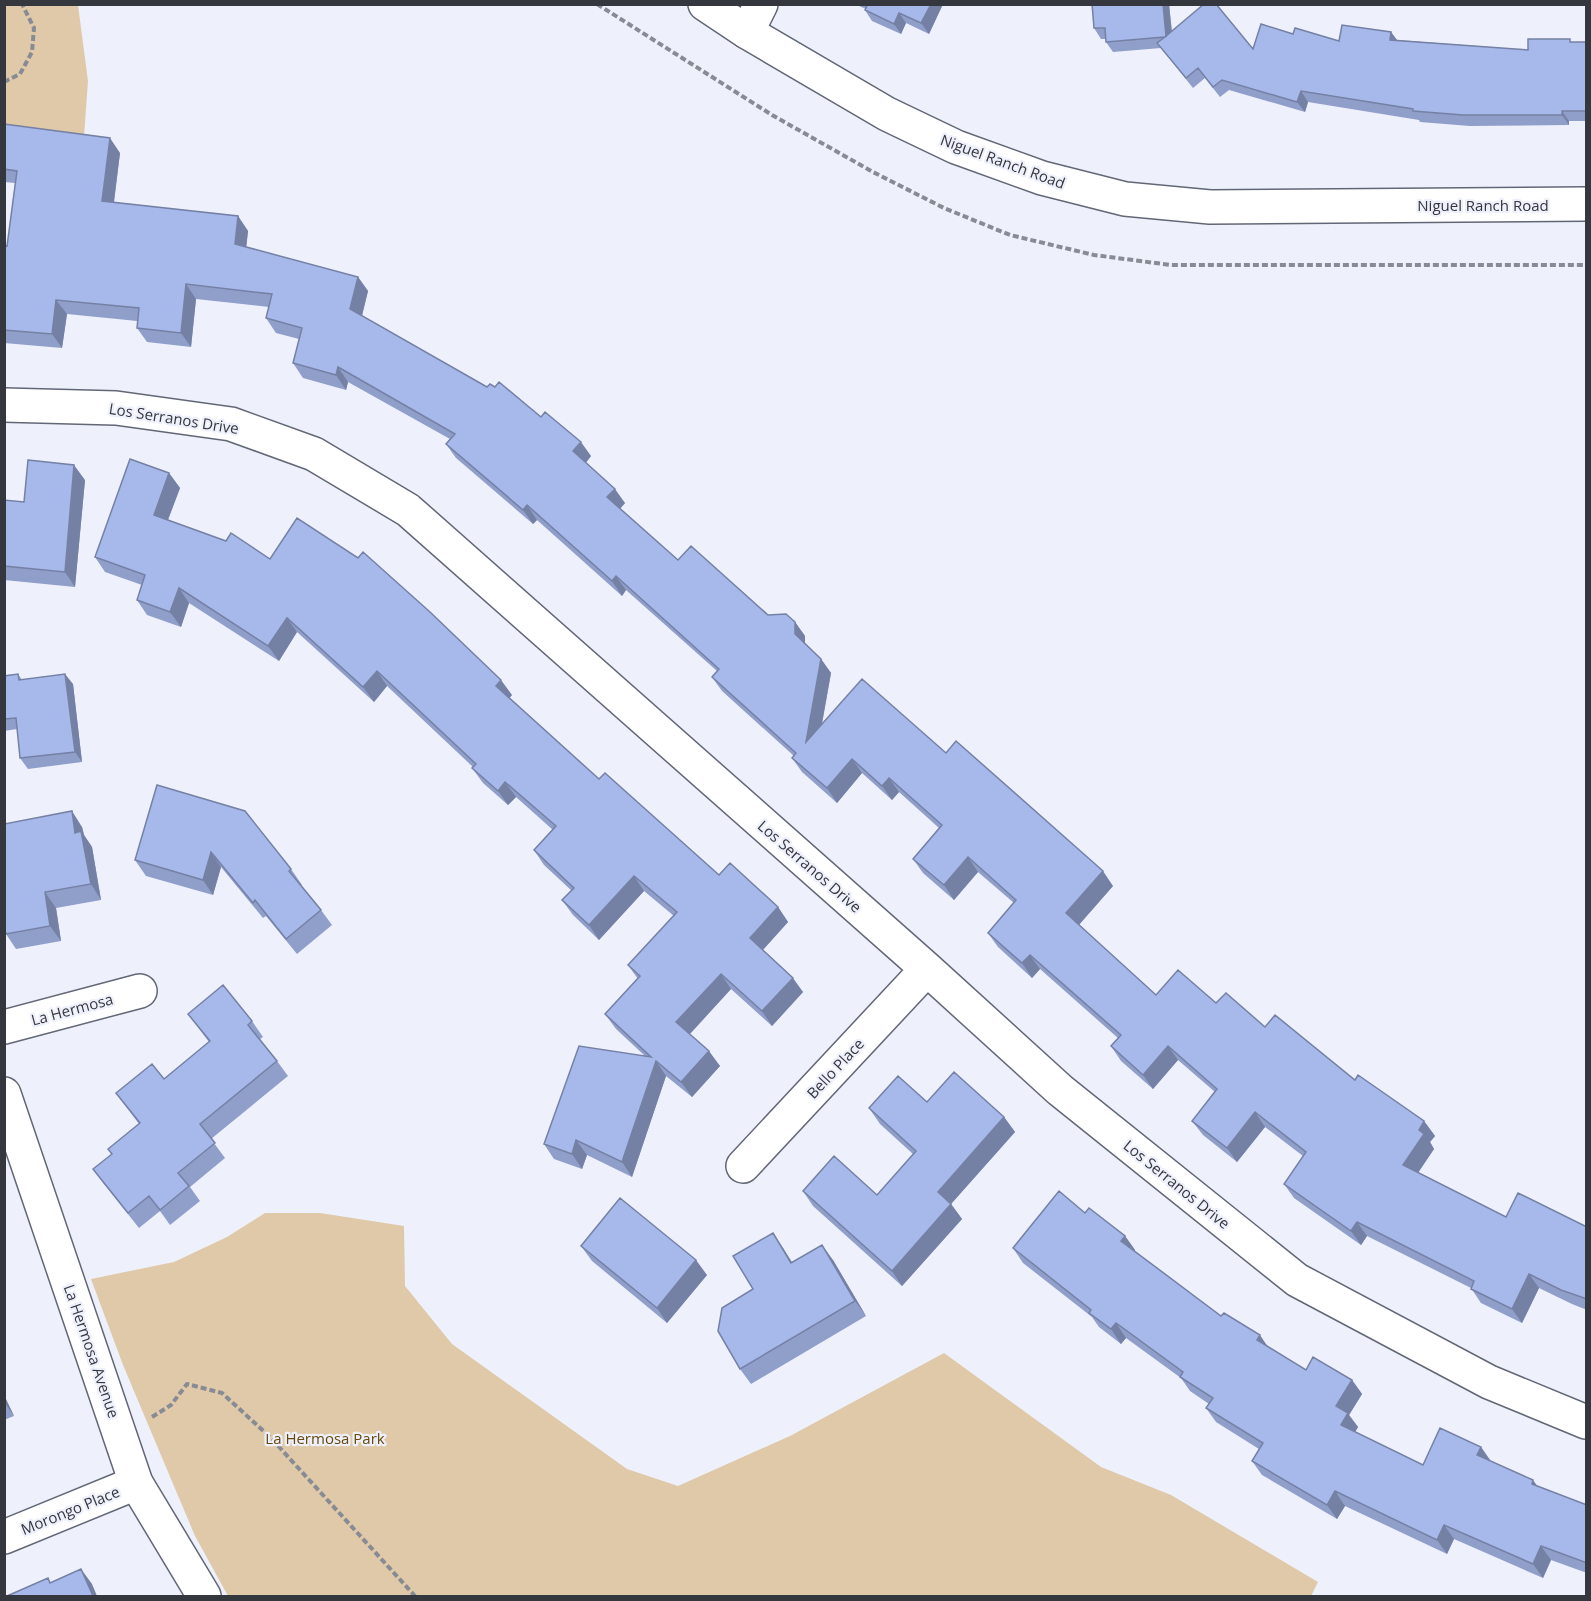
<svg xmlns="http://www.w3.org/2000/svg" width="1591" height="1601" viewBox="0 0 1591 1601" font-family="'Open Sans',sans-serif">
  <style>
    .green { fill: #dfc9a8 }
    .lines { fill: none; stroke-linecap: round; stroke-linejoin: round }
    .street-casing { stroke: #626776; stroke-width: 36 }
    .secondary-casing { stroke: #626776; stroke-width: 36 }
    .path { stroke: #898b94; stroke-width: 4; stroke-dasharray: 6 3; stroke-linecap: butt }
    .street { stroke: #fff; stroke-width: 33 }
    .secondary { stroke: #fff; stroke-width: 33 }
    .wall { fill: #909eca }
    .shaded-wall { fill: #7581a4 }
    .building { fill: #a7b8eb; stroke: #7581a4; stroke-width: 1.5 }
    .labels { text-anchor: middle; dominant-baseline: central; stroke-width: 4.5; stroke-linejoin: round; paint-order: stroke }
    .street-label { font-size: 15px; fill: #35373e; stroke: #eef1fc }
    .park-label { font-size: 15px; fill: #684809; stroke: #eef1fc }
  </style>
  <rect width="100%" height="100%" fill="#eef1fc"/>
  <path class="green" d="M 5,5 L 78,5 L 88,81 L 84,136 L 5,125 Z
    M 265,1213 L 320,1213 L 404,1226 L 405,1286 L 452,1344 L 627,1469 L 678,1486 L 790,1436 L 944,1353 L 1101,1467 L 1171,1495 L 1318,1582 L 1311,1596 L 228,1596 L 195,1536 L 123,1365 L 91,1279 L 174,1262 L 227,1237 Z"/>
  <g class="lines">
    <defs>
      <path id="street" d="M 747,32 L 761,4
        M 4,405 L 116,408 L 231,424 L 314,454 L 408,510 L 927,969 L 1060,1090 L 1297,1280 L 1489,1382 L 1586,1422
        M 4,1027 L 140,991
        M 743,1166 L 927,969
        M 4,1537 L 136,1483"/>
      <path id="secondary" d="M 705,4 L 747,32 L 887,114 L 956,147 L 1042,178 L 1125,199 L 1210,207 L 1586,204
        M 4,1094 L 136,1483 L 204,1596"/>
    </defs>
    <use href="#street" class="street-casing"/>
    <use href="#secondary" class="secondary-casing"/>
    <path class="path" d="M 597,4 L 772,115 L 873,172 L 944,208 L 1010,235 L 1094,255 L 1171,265 L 1586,265
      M 4,82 L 20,74 L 32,52 L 34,28 L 22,4
      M 152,1417 L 171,1405 L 187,1384 L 222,1393 L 270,1437 L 415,1596"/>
    <use href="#street" class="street"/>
    <use href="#secondary" class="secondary"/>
  </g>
  <path class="wall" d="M 858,4 L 943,4 L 929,34 L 906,23 L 901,34 L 872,21 L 865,10 L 866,9 L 859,6 Z
    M 1092,4 L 1169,4 L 1172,31 L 1253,49 L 1293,34 L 1339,41 L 1391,32 L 1397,40 L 1528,50 L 1572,42 L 1587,42 L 1587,121 L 1569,121 L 1569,125 L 1470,126 L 1420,122 L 1419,120 L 1308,102 L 1305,112 L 1229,90 L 1220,97 L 1205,78 L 1193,88 L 1161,48 L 1113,52 L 1106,42 L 1106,39 L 1101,39 L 1094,28 Z
    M 4,124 L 120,153 L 114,203 L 238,216 L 248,231 L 246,247 L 358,277 L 368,291 L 362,316 L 487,387 L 495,387 L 541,417 L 591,456 L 586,463 L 625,503 L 620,509 L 678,560 L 768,615 L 795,622 L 805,636 L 805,643 L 821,659 L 831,673 L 822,724 L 946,753 L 1113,886 L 1079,925 L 1156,995 L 1216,1003 L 1265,1027 L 1355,1080 L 1424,1121 L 1435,1136 L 1430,1142 L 1434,1149 L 1418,1173 L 1506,1217 L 1587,1227 L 1587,1310 L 1572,1304 L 1539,1288 L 1522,1323 L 1481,1303 L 1471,1288 L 1367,1236 L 1361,1245 L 1294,1198 L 1284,1184 L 1303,1156 L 1265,1127 L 1237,1162 L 1203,1135 L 1192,1121 L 1215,1092 L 1178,1060 L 1153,1089 L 1121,1061 L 1111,1046 L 1118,1038 L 1040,969 L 1032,978 L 998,947 L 988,933 L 1014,903 L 978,872 L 954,900 L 923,873 L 913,859 L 939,828 L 899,792 L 892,800 L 862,773 L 837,803 L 802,772 L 792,758 L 794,756 L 722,691 L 712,677 L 717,671 L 626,590 L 622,596 L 537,520 L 533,524 L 456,458 L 446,444 L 450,439 L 348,382 L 346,390 L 303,378 L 293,363 L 299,339 L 276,333 L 266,318 L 269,307 L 196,299 L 191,347 L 147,342 L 137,328 L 137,321 L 67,314 L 62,348 L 4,343 L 4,245 L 7,246 L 15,183 L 4,182 Z
    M 169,473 L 180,488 L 168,520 L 270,559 L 512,695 L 509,698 L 599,779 L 719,875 L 778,907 L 788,922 L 763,950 L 803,992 L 772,1026 L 731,989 L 690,1034 L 720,1066 L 692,1097 L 666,1076 L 632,1177 L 587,1155 L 582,1169 L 554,1159 L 544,1144 L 644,1055 L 616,1029 L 605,1014 L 638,979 L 628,965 L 674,916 L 644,891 L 599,940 L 573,915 L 562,900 L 572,891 L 544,865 L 534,850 L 553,830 L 516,797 L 508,805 L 483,783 L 472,768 L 473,767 L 387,686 L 374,702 L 297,632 L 279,661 L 189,603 L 181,627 L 147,615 L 137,600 L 142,585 L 105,572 L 95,557 Z
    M 85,480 L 75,587 L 4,580 L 4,500 L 24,502 Z
    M 18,674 L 22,680 L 73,684 L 82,762 L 28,769 L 20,758 L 17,729 L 4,731 L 4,676 Z
    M 157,785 L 291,869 L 302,885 L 301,885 L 321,910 L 332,925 L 297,954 L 266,916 L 263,918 L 221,867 L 213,895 L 146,876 L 135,860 Z
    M 82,827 L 84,835 L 92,847 L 101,900 L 56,908 L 61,941 L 16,949 L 6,934 Z
    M 188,1014 L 252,1021 L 263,1037 L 260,1039 L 277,1061 L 288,1076 L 211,1139 L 225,1158 L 190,1187 L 200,1201 L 170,1225 L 160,1211 L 139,1228 L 104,1184 L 93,1169 L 112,1154 L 108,1149 L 139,1124 L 116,1093 L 164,1079 L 209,1042 Z
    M 927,1102 L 1004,1117 L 1015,1132 L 951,1204 L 962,1219 L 902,1286 L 813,1206 L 803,1191 L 877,1195 L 913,1154 L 880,1124 L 869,1108 Z
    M 1085,1213 L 1125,1236 L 1135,1250 L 1134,1251 L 1221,1316 L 1306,1370 L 1352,1380 L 1362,1394 L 1349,1415 L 1358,1427 L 1355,1432 L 1423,1465 L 1481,1447 L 1491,1461 L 1539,1487 L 1587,1505 L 1587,1573 L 1551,1560 L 1543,1578 L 1454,1539 L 1447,1554 L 1345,1506 L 1337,1519 L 1262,1475 L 1252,1461 L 1259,1449 L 1216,1422 L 1206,1408 L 1209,1404 L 1190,1391 L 1181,1378 L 1126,1338 L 1121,1344 L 1099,1327 L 1092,1317 L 1023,1263 L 1013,1248 Z
    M 581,1246 L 707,1275 L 667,1323 L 592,1261 Z
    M 783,1248 L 792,1262 L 833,1260 L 866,1316 L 751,1384 L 740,1369 L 753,1289 Z
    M 4,1395 L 14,1416 L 4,1420 Z"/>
  <path class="shaded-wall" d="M 931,4 L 943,4 L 929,34 L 921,23 Z
    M 1163,4 L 1169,4 L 1173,46 L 1166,36 Z
    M 899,13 L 906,23 L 901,34 L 894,24 Z
    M 1391,32 L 1399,43 L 1390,40 Z
    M 1301,91 L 1308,102 L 1305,112 L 1297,102 Z
    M 1562,111 L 1569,121 L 1569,125 L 1562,115 Z
    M 110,138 L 120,153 L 112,216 L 102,201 Z
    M 238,216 L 248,231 L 245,259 L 235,244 Z
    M 358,277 L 368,291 L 360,323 L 350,309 Z
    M 186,284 L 196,299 L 191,347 L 181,333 Z
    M 56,300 L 67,314 L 62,348 L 52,334 Z
    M 338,367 L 348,382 L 346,390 L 336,375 Z
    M 581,442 L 591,456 L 583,466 L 573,451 Z
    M 74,465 L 85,480 L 75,587 L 65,572 Z
    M 169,473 L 180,488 L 164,530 L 154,515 Z
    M 615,489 L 625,503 L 617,512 L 607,497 Z
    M 527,505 L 537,520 L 533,524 L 523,510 Z
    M 616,576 L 626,590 L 622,596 L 612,581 Z
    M 179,588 L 189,603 L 181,627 L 170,612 Z
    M 287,618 L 297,632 L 279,661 L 268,646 Z
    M 795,622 L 805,636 L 805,648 L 795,634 Z
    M 821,659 L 831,673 L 816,756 L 806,742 Z
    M 377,671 L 387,686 L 374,702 L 363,687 Z
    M 65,674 L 73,684 L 82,762 L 75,752 Z
    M 501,680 L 512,695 L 507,701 L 496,686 Z
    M 852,759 L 862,773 L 837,803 L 827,788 Z
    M 889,778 L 899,792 L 892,800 L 882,786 Z
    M 505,782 L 516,797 L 508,805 L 498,791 Z
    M 72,811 L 82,827 L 84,835 L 92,847 L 101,900 L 91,884 L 75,833 Z
    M 211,852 L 221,867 L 213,895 L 203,880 Z
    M 968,857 L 978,872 L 954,900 L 944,885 Z
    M 1103,871 L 1113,886 L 1076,928 L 1066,913 Z
    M 634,876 L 644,891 L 599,940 L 589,925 Z
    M 45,892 L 56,908 L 61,941 L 50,926 Z
    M 778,907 L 788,922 L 760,953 L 750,938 Z
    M 1030,955 L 1040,969 L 1032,978 L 1022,963 Z
    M 721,974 L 731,989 L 687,1037 L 676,1022 Z
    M 793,978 L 803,992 L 772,1026 L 762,1011 Z
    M 1168,1046 L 1178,1060 L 1153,1089 L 1143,1075 Z
    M 709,1051 L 720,1066 L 692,1097 L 681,1082 Z
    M 656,1061 L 666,1076 L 632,1177 L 622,1162 Z
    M 1255,1112 L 1265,1127 L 1237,1162 L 1227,1148 Z
    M 1004,1117 L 1015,1132 L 951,1204 L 962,1219 L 902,1286 L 892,1271 L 938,1192 Z
    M 1424,1121 L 1435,1136 L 1430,1142 L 1434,1149 L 1413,1180 L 1403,1165 L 1419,1130 Z
    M 576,1140 L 587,1155 L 582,1169 L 572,1154 Z
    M 1357,1222 L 1367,1236 L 1361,1245 L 1351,1231 Z
    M 773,1233 L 783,1248 L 801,1278 L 791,1263 Z
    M 1125,1236 L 1135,1250 L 1130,1256 L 1121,1241 Z
    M 822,1245 L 833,1260 L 866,1316 L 855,1301 Z
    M 696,1260 L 707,1275 L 667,1323 L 657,1308 Z
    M 1529,1274 L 1539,1288 L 1522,1323 L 1512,1309 Z
    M 1116,1323 L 1126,1338 L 1121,1344 L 1111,1329 Z
    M 1260,1335 L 1270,1350 L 1257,1340 Z
    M 1352,1380 L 1362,1394 L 1349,1415 L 1358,1427 L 1351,1439 L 1341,1425 L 1336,1406 Z
    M 4,1395 L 14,1416 L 4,1402 Z
    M 1481,1447 L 1491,1462 L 1477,1455 Z
    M 1533,1480 L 1543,1494 L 1532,1484 Z
    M 1335,1491 L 1345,1506 L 1337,1519 L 1327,1505 Z
    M 1444,1525 L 1454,1539 L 1447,1554 L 1437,1540 Z
    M 1541,1546 L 1551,1560 L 1543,1578 L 1533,1564 Z
    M 81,1569 L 92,1584 L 97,1596 L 93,1596 Z"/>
  <path class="building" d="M 868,4 L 931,4 L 921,23 L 899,13 L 894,24 L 865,10 Z
    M 1092,4 L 1163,4 L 1166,36 L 1204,4 L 1216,4 L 1253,49 L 1261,24 L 1293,34 L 1295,28 L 1339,41 L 1342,25 L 1391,32 L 1390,40 L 1528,50 L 1528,39 L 1570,39 L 1570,42 L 1587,42 L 1587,111 L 1562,111 L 1562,115 L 1463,115 L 1413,111 L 1413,109 L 1301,91 L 1297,102 L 1222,80 L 1213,87 L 1198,68 L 1186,78 L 1157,43 L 1165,37 L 1106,42 L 1105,28 L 1094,28 Z
    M 4,124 L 110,138 L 102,201 L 238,216 L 235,244 L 358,277 L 350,309 L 487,387 L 490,384 L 495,387 L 499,382 L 541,417 L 545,412 L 581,442 L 573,451 L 615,489 L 607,497 L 678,560 L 691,546 L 768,615 L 786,614 L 795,622 L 795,634 L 821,659 L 806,742 L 862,679 L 946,753 L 956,741 L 1103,871 L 1066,913 L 1156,995 L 1178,970 L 1216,1003 L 1226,993 L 1265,1027 L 1275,1015 L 1355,1080 L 1358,1075 L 1424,1121 L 1419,1130 L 1424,1134 L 1403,1165 L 1506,1217 L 1518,1193 L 1587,1227 L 1587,1299 L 1561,1290 L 1529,1274 L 1512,1309 L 1471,1289 L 1474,1281 L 1357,1222 L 1351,1231 L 1284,1184 L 1306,1152 L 1255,1112 L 1227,1148 L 1192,1121 L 1217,1089 L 1168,1046 L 1143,1075 L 1111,1046 L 1121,1035 L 1030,955 L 1022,963 L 988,933 L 1016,900 L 968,857 L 944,885 L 913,859 L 942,825 L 889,778 L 882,786 L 852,759 L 827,788 L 792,758 L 796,753 L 712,677 L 719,669 L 616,576 L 612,581 L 527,505 L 523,510 L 446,444 L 455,434 L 338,367 L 336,375 L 293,363 L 302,328 L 266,318 L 272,294 L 186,284 L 181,333 L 137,328 L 139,308 L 56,300 L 52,334 L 4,330 L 4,245 L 7,246 L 17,171 L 4,169 Z
    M 130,459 L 169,473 L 154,515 L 226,541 L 231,533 L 270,559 L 297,518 L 358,558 L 363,552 L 430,612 L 501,680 L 496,686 L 599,779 L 605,773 L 719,875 L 730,863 L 778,907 L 750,938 L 793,978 L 762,1011 L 721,974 L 676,1022 L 709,1051 L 681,1082 L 656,1061 L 622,1162 L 576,1140 L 572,1154 L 544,1144 L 579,1046 L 651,1057 L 605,1014 L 640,976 L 628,965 L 677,912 L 634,876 L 589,925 L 562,900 L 574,888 L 534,850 L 556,826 L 505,782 L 498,791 L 472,768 L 476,764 L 377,671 L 363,687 L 287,618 L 268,646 L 179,588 L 170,612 L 137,600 L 145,575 L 95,557 Z
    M 28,460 L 74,465 L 65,572 L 4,566 L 4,500 L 24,502 Z
    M 18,674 L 19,680 L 65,674 L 75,752 L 20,758 L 16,718 L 4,719 L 4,676 Z
    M 157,785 L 245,811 L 291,869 L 289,871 L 321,910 L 286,939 L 255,900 L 253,903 L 211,852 L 203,880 L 135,860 Z
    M 72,811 L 75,833 L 81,831 L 91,884 L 45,892 L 50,926 L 6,934 L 4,926 L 4,824 Z
    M 223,985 L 252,1021 L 248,1025 L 277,1061 L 200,1124 L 215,1143 L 178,1173 L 189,1186 L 160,1210 L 149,1196 L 128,1213 L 93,1169 L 112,1154 L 108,1149 L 140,1123 L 116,1093 L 152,1064 L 164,1079 L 210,1041 L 188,1014 Z
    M 954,1072 L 1004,1117 L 938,1192 L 951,1204 L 892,1271 L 803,1191 L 834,1156 L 877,1195 L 916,1151 L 869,1108 L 898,1076 L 927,1102 Z
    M 1059,1191 L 1085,1213 L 1089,1208 L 1125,1236 L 1121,1241 L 1221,1316 L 1224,1313 L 1260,1335 L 1257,1340 L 1306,1370 L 1313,1357 L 1352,1380 L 1336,1406 L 1348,1413 L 1341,1425 L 1423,1465 L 1440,1428 L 1481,1447 L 1477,1455 L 1533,1480 L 1532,1484 L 1587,1505 L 1587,1563 L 1541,1546 L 1533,1564 L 1444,1525 L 1437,1540 L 1335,1491 L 1327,1505 L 1252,1461 L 1263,1443 L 1206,1408 L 1213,1398 L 1180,1377 L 1183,1372 L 1116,1323 L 1111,1329 L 1089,1313 L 1091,1310 L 1013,1248 Z
    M 620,1198 L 696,1260 L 657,1308 L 581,1246 Z
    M 773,1233 L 791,1263 L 822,1245 L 855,1301 L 740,1369 L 718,1331 L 722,1308 L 753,1289 L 733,1256 Z
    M 81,1569 L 93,1596 L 7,1596 L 48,1578 L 50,1583 Z"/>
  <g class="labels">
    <g class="street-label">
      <text transform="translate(1003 161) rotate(20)">Niguel Ranch Road</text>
      <text x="1483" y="205">Niguel Ranch Road</text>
      <text transform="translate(174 418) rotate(9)">Los Serranos Drive</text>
      <text transform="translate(810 866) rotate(41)">Los Serranos Drive</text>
      <text transform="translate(72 1009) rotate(-15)">La Hermosa</text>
      <text transform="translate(835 1068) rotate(-47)">Bello Place</text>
      <text transform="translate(1177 1184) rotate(39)">Los Serranos Drive</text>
      <text transform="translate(92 1351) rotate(71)">La Hermosa Avenue</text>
      <text transform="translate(70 1510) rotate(-22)">Morongo Place</text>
    </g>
    <g class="park-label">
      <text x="325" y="1438">La Hermosa Park</text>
    </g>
  </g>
  <rect width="1591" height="1601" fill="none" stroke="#35373e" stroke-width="12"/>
</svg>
